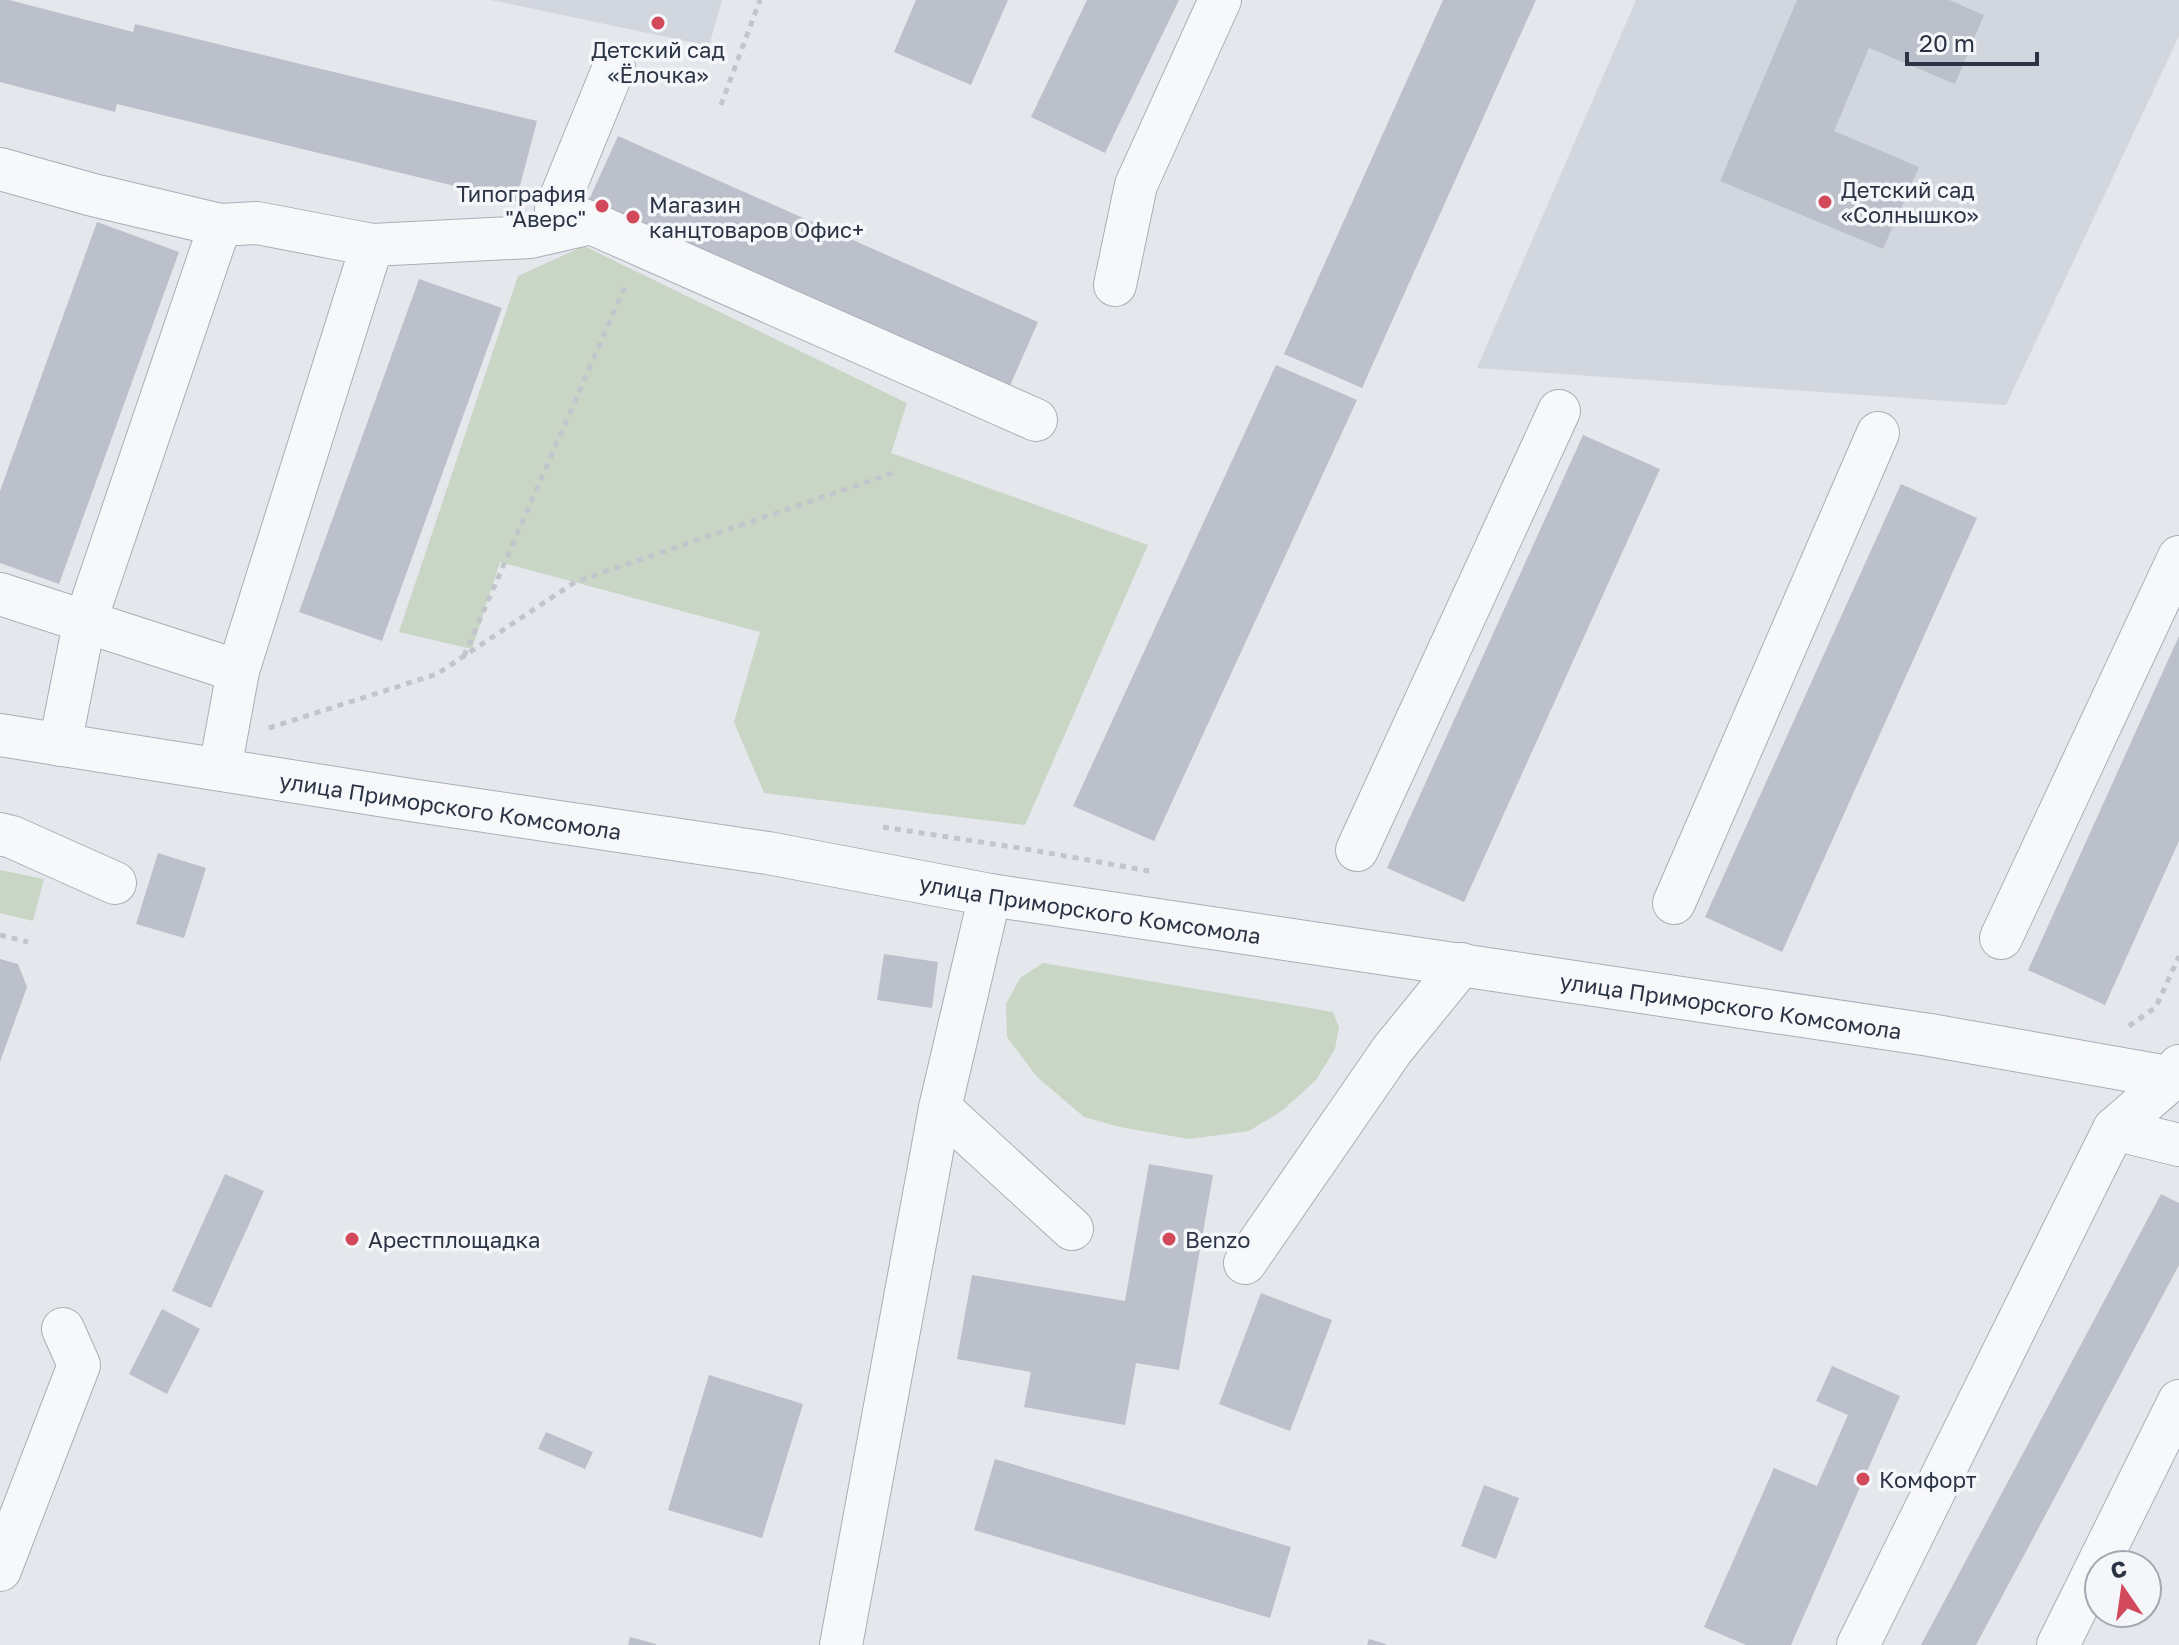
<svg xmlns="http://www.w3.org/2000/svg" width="2179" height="1645" viewBox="0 0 2179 1645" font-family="'Golos Text',sans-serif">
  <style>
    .built { fill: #d2d6de }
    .green { fill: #c9d6c5 }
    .building { fill: #bbc0ca }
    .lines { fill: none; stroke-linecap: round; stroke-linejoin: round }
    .minor-casing { stroke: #a9aeb7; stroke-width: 44 }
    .path { stroke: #c2c5cb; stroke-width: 5; stroke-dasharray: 6 6; stroke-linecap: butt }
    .minor { stroke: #f7f8fa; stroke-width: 42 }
    .poi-dot { fill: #d1495b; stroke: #f4f6f9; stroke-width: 3 }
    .labels { text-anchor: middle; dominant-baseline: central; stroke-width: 7; stroke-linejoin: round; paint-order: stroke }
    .poi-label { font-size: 22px; fill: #2b3445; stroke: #f4f6f9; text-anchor: start }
    .street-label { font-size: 22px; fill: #2b3445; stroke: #f4f6f9 }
  </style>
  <rect width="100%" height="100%" fill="#e4e7ec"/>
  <path class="built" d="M 491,0 L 722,0 L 709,46 Z
    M 1636,0 L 2179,0 L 2179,36 L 2006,405 L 1477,368 Z"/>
  <path class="green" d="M 584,246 L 907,403 L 891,453 L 1148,545 L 1025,825 L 764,793 L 734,722 L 760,632 L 500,562 L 472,649 L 399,632 L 518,276 Z
    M 0,870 L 44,879 L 33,921 L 0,913 Z
    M 1043,963 L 1333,1012 L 1339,1027 L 1335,1049 L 1316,1080 L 1283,1110 L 1249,1131 L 1189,1139 L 1120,1127 L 1084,1117 L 1037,1077 L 1007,1037 L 1006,1004 L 1020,978 Z"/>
  <path class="building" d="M 0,0 L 9,0 L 133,32 L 135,24 L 537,121 L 516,201 L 117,104 L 115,112 L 0,82 Z
    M 916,0 L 1008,0 L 971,85 L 894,52 Z
    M 1087,0 L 1179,0 L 1105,153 L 1031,117 Z
    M 1443,0 L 1536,0 L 1362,388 L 1284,354 Z
    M 1797,0 L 1949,0 L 1984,15 L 1955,84 L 1869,48 L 1834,131 L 1919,167 L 1883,249 L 1720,181 Z
    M 618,136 L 1038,322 L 1009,388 L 588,202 Z
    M 97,222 L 179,252 L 59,584 L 0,563 L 0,491 Z
    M 419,279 L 502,308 L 382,641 L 299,612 Z
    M 1276,365 L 1357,400 L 1154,841 L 1073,806 Z
    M 1583,435 L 1660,469 L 1464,902 L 1387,868 Z
    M 1901,484 L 1977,518 L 1782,952 L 1705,917 Z
    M 2179,636 L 2179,841 L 2105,1005 L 2028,970 Z
    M 158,853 L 206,868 L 184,938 L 136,924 Z
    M 884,954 L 938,962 L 932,1008 L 877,1000 Z
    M 0,959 L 18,964 L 27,987 L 0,1062 Z
    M 1149,1164 L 1213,1175 L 1179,1370 L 1136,1363 L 1125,1425 L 1024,1407 L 1031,1372 L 957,1359 L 972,1275 L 1125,1301 Z
    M 225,1174 L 264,1191 L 211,1308 L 172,1291 Z
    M 2161,1194 L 2179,1203 L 2179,1265 L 1976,1645 L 1921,1645 Z
    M 1261,1293 L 1332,1320 L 1290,1431 L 1219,1404 Z
    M 162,1309 L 200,1329 L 167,1394 L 129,1374 Z
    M 1832,1366 L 1900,1396 L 1791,1645 L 1746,1645 L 1704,1627 L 1774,1468 L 1817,1486 L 1848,1415 L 1816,1401 Z
    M 709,1375 L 803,1404 L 762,1538 L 668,1510 Z
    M 546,1432 L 593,1452 L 585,1469 L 538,1449 Z
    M 995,1459 L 1291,1547 L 1270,1618 L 974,1530 Z
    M 1484,1485 L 1519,1498 L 1496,1559 L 1461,1546 Z
    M 630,1637 L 656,1644 L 656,1645 L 628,1645 Z
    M 1369,1639 L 1386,1644 L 1386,1645 L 1367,1645 Z"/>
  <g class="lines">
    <defs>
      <g id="minor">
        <path d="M 0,169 L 93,195 L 220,225"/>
        <path d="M 591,223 L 556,209 L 614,67"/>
        <path d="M 372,245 L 530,237 L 591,223 L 1036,420"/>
        <path d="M 1115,285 L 1136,185 L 1220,0"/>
        <path d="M 0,594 L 238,671"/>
        <path id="s1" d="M 0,735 L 417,801 L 768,853 L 990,895 L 1930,1035 L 2173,1078 L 2179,1077"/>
        <path d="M 60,745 L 81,639 L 93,599 L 220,225 L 257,223 L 372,245 L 238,671 L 220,769"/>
        <path d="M 0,834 L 12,837 L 115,883"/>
        <path d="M 1357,850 L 1559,411"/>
        <path d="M 1674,903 L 1878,433"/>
        <path d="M 2001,938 L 2179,557"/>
        <path d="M 940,1108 L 1072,1229"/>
        <path d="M 2114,1129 L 2179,1145"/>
        <path d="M 1245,1263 L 1392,1050 L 1462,964"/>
        <path d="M 0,1570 L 79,1365 L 63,1329"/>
        <path d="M 841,1645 L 940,1108 L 990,895"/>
        <path d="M 1858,1645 L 2114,1129 L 2173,1078 L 2179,1066"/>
        <path d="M 2058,1645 L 2179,1401"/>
      </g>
    </defs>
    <use href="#minor" class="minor-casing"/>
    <path class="path" d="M 721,105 L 760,0
      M 464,656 L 626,284
      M 269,728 L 437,674 L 575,582 L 893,473
      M 883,827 L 1032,850 L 1149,871
      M 0,935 L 28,942
      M 2129,1026 L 2156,1007 L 2179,956"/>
    <use href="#minor" class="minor"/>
  </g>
  <g class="poi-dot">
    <circle cx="658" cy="23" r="8"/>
    <circle cx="1825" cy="202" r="8"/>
    <circle cx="602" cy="206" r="8"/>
    <circle cx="633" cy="217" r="8"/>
    <circle cx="352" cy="1239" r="8"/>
    <circle cx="1169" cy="1239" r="8"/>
    <circle cx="1863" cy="1479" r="8"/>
  </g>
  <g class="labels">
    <g class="poi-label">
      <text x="658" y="49" text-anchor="middle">Детский сад<tspan x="658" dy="25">«Ёлочка»</tspan></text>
      <text x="1841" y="189">Детский сад<tspan x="1841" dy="25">«Солнышко»</tspan></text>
      <text x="586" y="193" text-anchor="end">Типография<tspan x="586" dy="25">"Аверс"</tspan></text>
      <text x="649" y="204">Магазин<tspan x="649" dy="25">канцтоваров Офис+</tspan></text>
      <text x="368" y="1239">Арестплощадка</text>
      <text x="1185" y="1239">Benzo</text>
      <text x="1879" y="1479">Комфорт</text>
    </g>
    <g class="street-label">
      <text stroke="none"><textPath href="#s1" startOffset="456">улица Приморского Комсомола</textPath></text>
      <text stroke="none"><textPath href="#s1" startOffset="1104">улица Приморского Комсомола</textPath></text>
      <text stroke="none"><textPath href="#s1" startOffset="1752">улица Приморского Комсомола</textPath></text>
    </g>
  </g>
  <g transform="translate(2123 1589) rotate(347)"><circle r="38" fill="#f4f6f9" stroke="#a4a8b1" stroke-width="2"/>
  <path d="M0-6L14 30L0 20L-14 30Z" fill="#d1495b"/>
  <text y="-12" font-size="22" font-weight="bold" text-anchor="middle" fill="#2b3445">С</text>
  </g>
  <path d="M1907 52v12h130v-12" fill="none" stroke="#2b3445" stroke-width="4"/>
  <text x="1919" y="52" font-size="24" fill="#2b3445" stroke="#f4f6f9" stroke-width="6" paint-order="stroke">20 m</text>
</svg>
